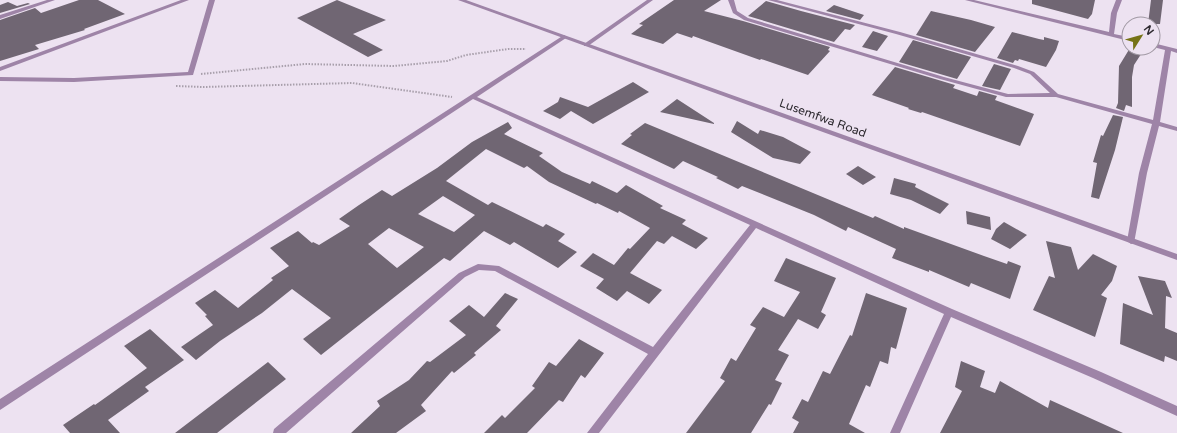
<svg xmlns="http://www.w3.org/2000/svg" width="1177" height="433" viewBox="0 0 1177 433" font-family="'Varela Round',sans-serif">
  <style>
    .building { fill: #706673; fill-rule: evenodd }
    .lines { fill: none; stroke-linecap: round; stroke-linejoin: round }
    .path { stroke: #a89fab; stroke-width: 2; stroke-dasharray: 1.5 1.5; stroke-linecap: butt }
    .minor { fill: #9e84a7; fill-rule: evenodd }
    .tertiary { fill: #9e84a7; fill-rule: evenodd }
    .labels { text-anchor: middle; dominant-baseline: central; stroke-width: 4; stroke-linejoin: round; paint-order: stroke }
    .street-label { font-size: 12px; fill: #2f2b31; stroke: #ede2f1 }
  </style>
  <rect width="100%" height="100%" fill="#ede2f1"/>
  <path class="building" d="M 79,0 L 98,0 L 125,14 L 84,29 L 85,30 L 35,45 L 39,49 L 0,61 L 0,20 L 35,8 L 41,13 Z
    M 337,0 L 386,20 L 353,34 L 383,50 L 368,57 L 297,18 Z
    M 674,0 L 721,0 L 704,11 L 743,21 L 830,47 L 828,50 L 830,51 L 808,75 L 761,59 L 760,60 L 693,36 L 692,38 L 677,33 L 663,44 L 631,34 L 643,25 L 639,24 Z
    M 1032,0 L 1095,0 L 1092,14 L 1088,19 L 1032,4 Z
    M 1151,0 L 1163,0 L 1160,24 L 1148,24 Z
    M 766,1 L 801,11 L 855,25 L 850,30 L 845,29 L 834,42 L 748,16 Z
    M 8,2 L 17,6 L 28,3 L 30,4 L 0,13 L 0,5 Z
    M 834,5 L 864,15 L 860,20 L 826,11 Z
    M 931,11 L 971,20 L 995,27 L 975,52 L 916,35 Z
    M 873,31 L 888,36 L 877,51 L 862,47 Z
    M 1012,32 L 1039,39 L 1044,40 L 1044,37 L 1059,41 L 1056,50 L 1046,67 L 1019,59 L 1018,61 L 1015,60 L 1013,63 L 997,58 Z
    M 913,40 L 971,57 L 957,79 L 899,62 Z
    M 1130,48 L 1145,48 L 1134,65 L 1132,77 L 1132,107 L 1126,105 L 1124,111 L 1116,108 L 1118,103 L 1119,66 Z
    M 994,64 L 1011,69 L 1000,90 L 982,86 Z
    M 895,67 L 955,85 L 953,88 L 977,96 L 979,91 L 997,96 L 995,100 L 1034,114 L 1020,146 L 922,112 L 921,113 L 908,109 L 909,108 L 872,95 Z
    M 633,82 L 649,92 L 593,124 L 571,111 L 560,119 L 543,111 L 558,102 L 560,97 L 588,107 Z
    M 677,99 L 714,123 L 714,124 L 660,112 Z
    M 1113,115 L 1123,117 L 1115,150 L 1099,199 L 1091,197 L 1097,163 L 1093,162 L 1101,135 L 1103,136 Z
    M 737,121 L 758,134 L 760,130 L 783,137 L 811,152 L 800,164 L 773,158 L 731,132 Z
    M 508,122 L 512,128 L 504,134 L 543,153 L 539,156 L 562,172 L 590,184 L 592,181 L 617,193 L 626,185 L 663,206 L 660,208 L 686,220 L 682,224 L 708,238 L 696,249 L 672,236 L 664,244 L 657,241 L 630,273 L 662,290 L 649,304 L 627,291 L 617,301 L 596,288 L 604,279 L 580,266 L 593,253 L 614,265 L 628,248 L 630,249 L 650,228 L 619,211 L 618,213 L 597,203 L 596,204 L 549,182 L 527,166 L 524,168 L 486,149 L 446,181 L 488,205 L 492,202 L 543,227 L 546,224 L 565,234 L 558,241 L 577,252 L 558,268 L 514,242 L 510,245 L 484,231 L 450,261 L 444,258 L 321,355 L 303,339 L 331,318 L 292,289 L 262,313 L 220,341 L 196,360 L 181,347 L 213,325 L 205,316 L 207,315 L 195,303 L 215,290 L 238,308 L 273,280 L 271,278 L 289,266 L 270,248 L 298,231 L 312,243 L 313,242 L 319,245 L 350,226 L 339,219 L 359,205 L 382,190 L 392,196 L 437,168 L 472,142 ZM 443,196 L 475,215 L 454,232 L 418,214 ZM 389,228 L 424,247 L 397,268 L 368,244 Z
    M 645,123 L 873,218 L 875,216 L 904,229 L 904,227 L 984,256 L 1007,264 L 1008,261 L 1021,266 L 1010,299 L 971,283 L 969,287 L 929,270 L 929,272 L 892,258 L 896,249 L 848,227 L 846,231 L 814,215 L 742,186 L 738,189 L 716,178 L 718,177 L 683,161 L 674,169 L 621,144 L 632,135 L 630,134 Z
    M 858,166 L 876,177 L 863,185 L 846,174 Z
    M 894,178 L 916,184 L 915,187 L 949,204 L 940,214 L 911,200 L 890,194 Z
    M 966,211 L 990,217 L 991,230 L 967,224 Z
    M 1004,222 L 1027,235 L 1010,249 L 991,239 L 996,229 Z
    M 1046,241 L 1071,247 L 1078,270 L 1093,254 L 1117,266 L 1112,281 L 1101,295 L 1107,298 L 1095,337 L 1033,310 L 1049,276 L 1055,278 Z
    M 786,258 L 836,278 L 821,312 L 826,315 L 818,329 L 798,319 L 778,350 L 789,355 L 775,380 L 782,383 L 771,405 L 769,404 L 751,433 L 686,433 L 725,381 L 720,378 L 731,358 L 736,361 L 756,328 L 750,325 L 763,307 L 784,317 L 800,292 L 774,281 Z
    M 1138,276 L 1165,281 L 1172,298 L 1166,296 L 1165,328 L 1177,333 L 1177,361 L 1165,356 L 1164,362 L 1120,344 L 1123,303 L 1153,315 Z
    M 505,293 L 518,299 L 496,326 L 501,330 L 474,353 L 476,355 L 454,373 L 452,371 L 421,405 L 426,411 L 396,433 L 351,433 L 380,406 L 377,401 L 409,380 L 427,361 L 430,362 L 466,335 L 449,321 L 469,305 L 484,317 Z
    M 866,293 L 907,308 L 896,349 L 891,347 L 888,364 L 880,361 L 870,387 L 866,385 L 849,424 L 865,433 L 793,433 L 799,422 L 792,418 L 802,399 L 808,402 L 823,371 L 830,374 L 850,335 L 852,336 Z
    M 150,329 L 184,360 L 145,387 L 149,391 L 108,420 L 120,433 L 70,433 L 63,425 L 94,404 L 95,405 L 147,368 L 124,346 Z
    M 579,339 L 604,353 L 585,378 L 581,375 L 563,402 L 559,400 L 527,433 L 484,433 L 502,415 L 505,418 L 535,388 L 532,386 L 549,362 L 556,366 Z
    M 961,361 L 985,371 L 980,387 L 995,393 L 1000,381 L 1048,408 L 1050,400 L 1123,433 L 940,433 L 962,391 L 955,387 Z
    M 268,362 L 286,379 L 217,433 L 175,433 Z"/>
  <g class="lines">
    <path class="path" d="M 201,74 L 305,64 L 394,66 L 447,61 L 466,55 L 508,49 L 526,49
      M 176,86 L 203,87 L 352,83 L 452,97"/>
    <path class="minor" d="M 47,0 L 55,0 L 0,19 L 0,15 Z
      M 181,0 L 189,0 L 0,71 L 0,67 Z
      M 209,0 L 215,0 L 193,75 L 74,82 L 0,81 L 0,77 L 74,78 L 188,72 Z
      M 647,0 L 653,0 L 588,46 L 584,46 L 584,44 Z
      M 728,0 L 734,0 L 737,11 L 748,18 L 944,77 L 1008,94 L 1050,93 L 1030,74 L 1014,68 L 896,34 L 768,0 L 777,0 L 900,32 L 1018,66 L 1034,72 L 1058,94 L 1153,120 L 1165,50 L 1153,47 L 1153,43 L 1177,49 L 1177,53 L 1171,51 L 1160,122 L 1177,127 L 1177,131 L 1159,126 L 1147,173 L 1134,243 L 1131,244 L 1127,241 L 1139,173 L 1152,124 L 1056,97 L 1006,97 L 940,79 L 744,20 L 733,13 Z
      M 965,0 L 974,0 L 1109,32 L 1111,13 L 1116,0 L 1122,0 L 1117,13 L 1114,34 L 1129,37 L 1129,41 Z
      M 564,35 L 567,37 L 566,38 L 477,97 L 952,309 L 1101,372 L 1177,406 L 1177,416 L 1093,378 L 951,317 L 900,433 L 890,433 L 944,314 L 756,228 L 599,433 L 587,433 L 648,354 L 495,271 L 479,270 L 465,277 L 286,433 L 273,433 L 274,429 L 459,273 L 478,264 L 499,266 L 653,347 L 750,225 L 473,99 L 0,410 L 0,399 Z"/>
    <path class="tertiary" d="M 458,0 L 466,0 L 1177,254 L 1177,260 Z"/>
  </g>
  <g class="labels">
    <g class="street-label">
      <text transform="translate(823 118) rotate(20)">Lusemfwa Road</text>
    </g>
  </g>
  <g transform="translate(1141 36) rotate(53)"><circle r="19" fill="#ede2f1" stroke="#a199a4"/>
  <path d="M0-3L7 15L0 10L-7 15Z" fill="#767316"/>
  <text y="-6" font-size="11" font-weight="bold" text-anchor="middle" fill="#2f2b31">N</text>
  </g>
</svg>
